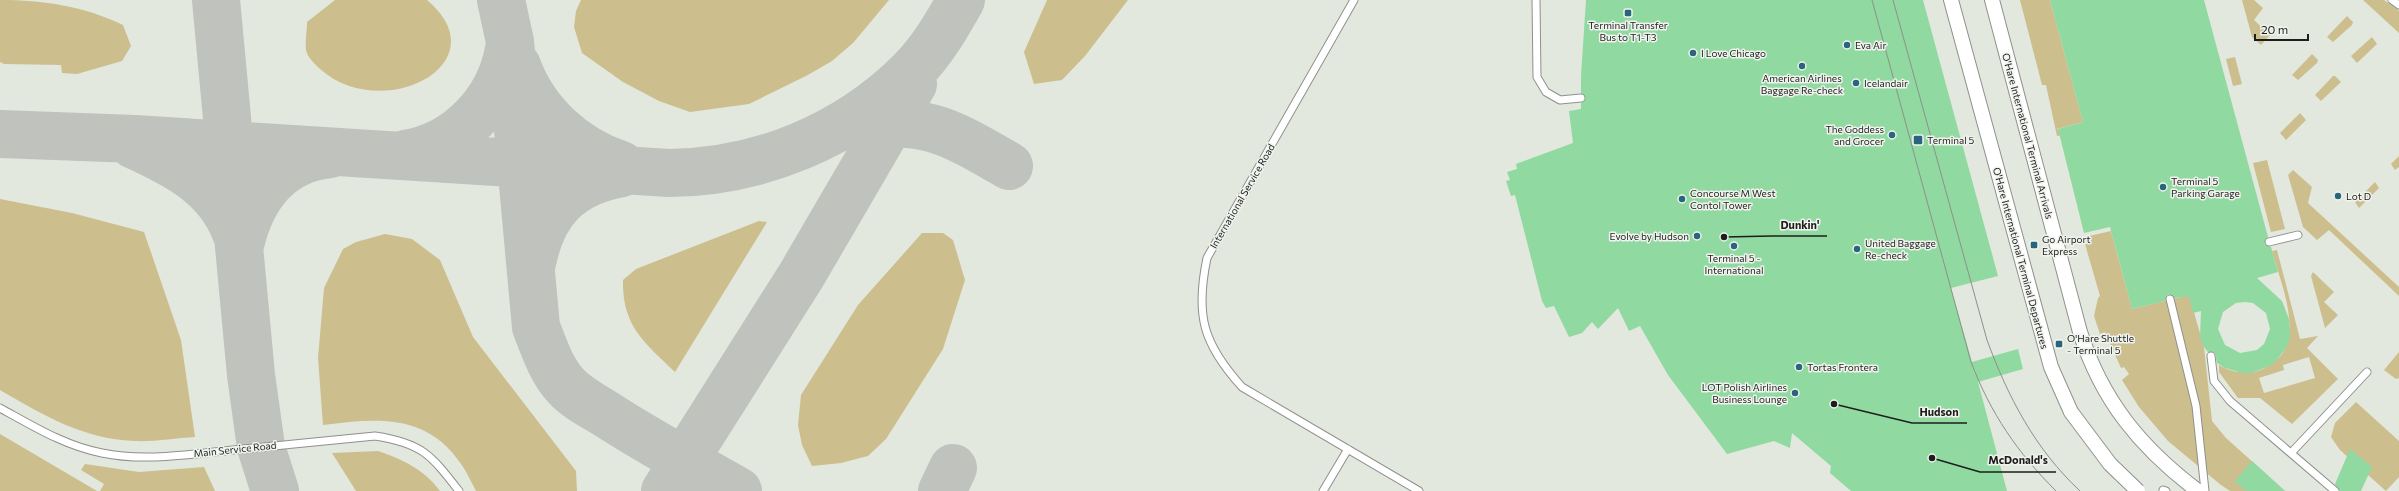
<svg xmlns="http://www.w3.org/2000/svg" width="2399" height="491" viewBox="0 0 2399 491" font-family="Commissioner,sans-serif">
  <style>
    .built { fill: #e2e8dd }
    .green { fill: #cdbe8e; fill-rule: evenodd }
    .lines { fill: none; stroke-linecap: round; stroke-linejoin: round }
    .taxiway { stroke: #bfc2bd; stroke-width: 48 }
    .building { fill: #90d9a1; fill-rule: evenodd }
    .lane-casing { stroke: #8f918d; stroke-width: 9 }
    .street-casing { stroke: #8f918d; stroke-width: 16 }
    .lane { stroke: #fff; stroke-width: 7 }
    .street { stroke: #fff; stroke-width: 14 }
    .tram { stroke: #8e908c; stroke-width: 1 }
    .street-bridge-casing { stroke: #8f918d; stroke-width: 16; stroke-linecap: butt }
    .street-bridge { stroke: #fff; stroke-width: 14 }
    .poi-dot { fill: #29657d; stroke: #f0f3ee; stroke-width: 1.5 }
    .labels { text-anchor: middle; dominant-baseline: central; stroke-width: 3; stroke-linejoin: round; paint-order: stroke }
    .poi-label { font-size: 10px; fill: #1d1e1c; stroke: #f0f3ee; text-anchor: start }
    .street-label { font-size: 10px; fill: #1d1e1c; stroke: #f0f3ee }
    .leader { fill: none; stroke: #1d1e1c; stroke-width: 1.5 }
    .callout-dot { fill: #1d1e1c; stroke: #f0f3ee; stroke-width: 1.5 }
    .callout-label { font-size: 11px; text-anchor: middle; font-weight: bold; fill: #1d1e1c; stroke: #f0f3ee; stroke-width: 3; stroke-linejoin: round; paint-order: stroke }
  </style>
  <rect width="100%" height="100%" fill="#f0f3ee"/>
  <path class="built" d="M 0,0 L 2399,0 L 2399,491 L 0,491 Z"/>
  <path class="green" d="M 0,0 C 43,0 84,6 123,25 L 131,46 L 122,61 L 77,74 L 62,73 L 61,65 L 4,64 L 0,62 Z
    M 335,0 L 427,0 C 502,63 383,125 320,69 C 315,64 307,57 306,50 C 305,41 307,31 307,22 Z
    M 581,0 L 889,0 L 853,43 L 832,61 L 806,76 L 749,104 L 690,112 L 659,101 L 623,82 L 582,53 L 574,27 L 576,11 Z
    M 1047,0 L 1128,0 L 1085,56 L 1062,80 L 1034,84 L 1024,52 Z
    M 2020,0 L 2050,0 L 2083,122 L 2057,129 L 2064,135 L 2057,136 L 2046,85 L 2042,85 Z
    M 2242,0 L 2254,0 L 2263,8 L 2254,20 L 2270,35 L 2261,45 L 2252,37 Z
    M 2363,0 L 2384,0 L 2399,11 L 2399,33 Z
    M 2347,16 L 2353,22 L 2352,25 L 2333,42 L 2327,37 Z
    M 2372,37 L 2377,44 L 2357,63 L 2351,56 Z
    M 2312,54 L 2318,60 L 2317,63 L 2298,80 L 2292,75 Z
    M 2235,57 L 2242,84 L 2233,86 L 2226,59 Z
    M 2333,76 L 2335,76 L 2341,82 L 2321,101 L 2315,95 Z
    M 2300,113 L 2306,120 L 2286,140 L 2280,133 Z
    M 2399,156 L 2399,167 L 2395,170 L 2391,164 Z
    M 2267,160 L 2285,229 L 2271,232 L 2253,163 Z
    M 2293,170 L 2312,187 L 2308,203 L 2399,287 L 2399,296 L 2329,230 L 2317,240 L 2303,227 L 2288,175 Z
    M 2375,182 L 2379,188 L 2359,208 L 2355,202 Z
    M 0,199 L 72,213 L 144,232 L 181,340 L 195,437 C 175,438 154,442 134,441 C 83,439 43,415 0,390 Z
    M 759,221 L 767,222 L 675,372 C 644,342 622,326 623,280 L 636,269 Z
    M 2111,231 L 2132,309 L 2189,295 L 2204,347 L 2212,421 L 2226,438 L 2285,491 L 2230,491 L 2221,485 L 2168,441 L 2139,407 L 2122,380 L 2129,374 L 2124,367 L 2121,368 L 2105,332 L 2100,334 L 2094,316 L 2098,298 L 2100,296 L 2085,244 L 2087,244 L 2085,237 Z
    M 922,233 L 943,233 L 953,240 L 965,280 L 943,349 L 886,439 L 868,456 L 841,463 L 812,466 L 802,445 L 798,425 L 801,395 L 858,305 Z
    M 385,234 L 412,239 L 440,260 L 473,337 L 576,471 L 577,491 L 476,491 C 471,482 467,472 461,464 C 427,413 377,418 323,425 L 318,358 L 324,288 L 343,249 L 356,242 Z
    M 2277,250 L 2300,339 L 2318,336 L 2307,348 L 2338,379 L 2292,424 L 2260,398 L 2238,398 L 2219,372 L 2219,365 C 2232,373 2249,375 2263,369 C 2310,348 2282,288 2272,251 ZM 2309,357 L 2315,378 L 2264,393 L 2259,378 L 2284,370 L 2283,365 Z
    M 2313,272 L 2334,292 L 2324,302 L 2338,315 L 2325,328 L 2311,276 Z
    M 2399,352 L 2399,378 L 2396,379 L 2384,370 Z
    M 2356,402 L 2399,441 L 2399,477 L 2386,491 L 2340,450 L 2331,437 L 2335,423 Z
    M 0,434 L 97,491 L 0,491 Z
    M 378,451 C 402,459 425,470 440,491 L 356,491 L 332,453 Z
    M 85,464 L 139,472 L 204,467 L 215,491 L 100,491 L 104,484 L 81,470 Z"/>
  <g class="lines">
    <path class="taxiway" d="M 216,0 L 251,375 L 261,447 L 275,491
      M 501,0 L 510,42 L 536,327 C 544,347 551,370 566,386 C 577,398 593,406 606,414 C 649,442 694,466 738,491
      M 517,66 C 534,113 573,149 621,165
      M 861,130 C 920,111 960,138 1009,166
      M 0,134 L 135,139 L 669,173 C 760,172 847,136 911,72 C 932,51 947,25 961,0
      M 134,145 C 178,165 219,186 236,233
      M 405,154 C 459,146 500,101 509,49
      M 240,245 C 251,197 278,159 330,154
      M 532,263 C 542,211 569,182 622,173
      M 665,491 L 801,276 L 913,84
      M 942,491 L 953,468"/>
  </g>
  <path class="building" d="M 1586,0 L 1923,0 L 1998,276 L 1951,288 L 1972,362 L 2018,349 L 2023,369 L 1978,382 L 2007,491 L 1851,491 L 1830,473 L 1831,466 L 1792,433 L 1790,448 L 1774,441 L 1727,454 L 1668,375 L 1640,326 L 1629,331 L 1618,308 L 1598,329 L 1592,322 L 1582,333 L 1569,337 L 1554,306 L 1546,308 L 1542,301 L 1515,195 L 1511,196 L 1506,181 L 1510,180 L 1507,172 L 1517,169 L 1516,164 L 1573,143 L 1569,111 L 1581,109 L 1581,103 L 1586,98 L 1581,93 L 1581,76 Z
    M 2050,0 L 2204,0 L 2268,237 L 2264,244 L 2271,247 L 2278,272 L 2257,278 L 2282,301 L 2289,319 L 2290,337 L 2287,346 L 2277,360 L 2270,366 L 2251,373 L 2242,373 L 2225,368 L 2217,363 L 2215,353 L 2208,352 L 2204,347 L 2200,337 L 2201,311 L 2193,313 L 2189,296 L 2175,298 L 2168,294 L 2165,301 L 2132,309 L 2110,227 L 2084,233 L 2058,129 L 2083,122 ZM 2245,302 L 2253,303 L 2266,313 L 2270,329 L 2264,344 L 2257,350 L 2240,353 L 2225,345 L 2218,329 L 2223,312 L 2236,303 Z
    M 2350,449 L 2372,467 L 2361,491 L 2340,491 L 2335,484 Z
    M 2252,461 L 2285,491 L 2246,491 L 2235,481 Z"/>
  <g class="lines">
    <defs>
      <path id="lane" d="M 1354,0 L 1207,258 C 1195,315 1203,344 1242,387 L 1419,491
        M 1536,0 L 1537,77 L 1546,92 L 1560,100 L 1581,98
        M 2392,0 L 2399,5
        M 2269,242 L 2298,235
        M 2170,299 L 2196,406 L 2205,491
        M 2211,356 L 2214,381 L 2230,401 L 2335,491
        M 0,408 C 33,426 65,446 102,453 C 145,462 190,454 233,450 C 280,445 328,441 375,436 C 422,443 431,455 459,491
        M 2291,453 L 2367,372
        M 2163,490 L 2166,491
        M 1323,491 L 1348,449"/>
      <path id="street" d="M 1951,0 L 2051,367 L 2071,412
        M 1992,0 L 2080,332 C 2102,401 2141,448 2198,491"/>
    </defs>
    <use href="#lane" class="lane-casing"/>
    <use href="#street" class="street-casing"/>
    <use href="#lane" class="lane"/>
    <use href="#street" class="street"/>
    <path class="tram" d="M 1872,0 L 1971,362 C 1991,414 2017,452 2056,491
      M 1893,0 L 1987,340 C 2008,397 2035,449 2080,491"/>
    <defs>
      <path id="street-bridge" d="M 2071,412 L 2110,464 L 2138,491"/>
    </defs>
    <use href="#street-bridge" class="street-bridge-casing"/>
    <use href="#street-bridge" class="street-bridge"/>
  </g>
  <g class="poi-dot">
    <rect x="1624" y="9" width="8" height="8" rx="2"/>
    <circle cx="1847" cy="45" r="4"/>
    <circle cx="1693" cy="53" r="4"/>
    <circle cx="1802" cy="66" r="4"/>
    <circle cx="1856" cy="83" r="4"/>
    <circle cx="1892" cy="135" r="4"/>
    <rect x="1913" y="135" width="10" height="10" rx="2"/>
    <circle cx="2163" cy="187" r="4"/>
    <circle cx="2338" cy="196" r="4"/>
    <circle cx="1682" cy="199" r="4"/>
    <circle cx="1697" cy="236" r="4"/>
    <rect x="2030" y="241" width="8" height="8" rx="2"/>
    <circle cx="1734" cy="246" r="4"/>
    <circle cx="1857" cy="249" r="4"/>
    <rect x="2055" y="340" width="8" height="8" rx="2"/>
    <circle cx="1799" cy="367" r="4"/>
    <circle cx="1795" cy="393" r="4"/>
  </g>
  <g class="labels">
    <g class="poi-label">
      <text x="1628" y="25" text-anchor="middle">Terminal Transfer<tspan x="1628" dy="12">Bus to T1-T3</tspan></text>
      <text x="1855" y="45">Eva Air</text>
      <text x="1701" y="53">I Love Chicago</text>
      <text x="1802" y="78" text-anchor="middle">American Airlines<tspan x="1802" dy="12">Baggage Re-check</tspan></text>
      <text x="1864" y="83">Icelandair</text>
      <text x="1884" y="129" text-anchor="end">The Goddess<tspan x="1884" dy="12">and Grocer</tspan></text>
      <text x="1927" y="140">Terminal 5</text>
      <text x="2171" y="181">Terminal 5<tspan x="2171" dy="12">Parking Garage</tspan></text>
      <text x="1690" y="193">Concourse M West<tspan x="1690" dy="12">Contol Tower</tspan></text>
      <text x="2346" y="196">Lot D</text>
      <text x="1689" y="236" text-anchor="end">Evolve by Hudson</text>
      <text x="2042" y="239">Go Airport<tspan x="2042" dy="12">Express</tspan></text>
      <text x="1865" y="243">United Baggage<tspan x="1865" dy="12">Re-check</tspan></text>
      <text x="1734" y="258" text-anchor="middle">Terminal 5 -<tspan x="1734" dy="12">International</tspan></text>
      <text x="2067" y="338">O'Hare Shuttle<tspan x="2067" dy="12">- Terminal 5</tspan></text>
      <text x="1807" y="367">Tortas Frontera</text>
      <text x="1787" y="387" text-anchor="end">LOT Polish Airlines<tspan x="1787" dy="12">Business Lounge</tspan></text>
    </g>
    <g class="street-label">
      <text transform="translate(2028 136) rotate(75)">O'Hare International Terminal Arrivals</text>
      <text transform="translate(1242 196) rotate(-60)">International Service Road</text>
      <text transform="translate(2021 258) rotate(75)">O'Hare International Terminal Departures</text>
      <text transform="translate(235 449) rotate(-6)">Main Service Road</text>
    </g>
  </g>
  <path class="leader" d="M1724 237L1772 236H1827M1834 404L1912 423H1967M1932 458L1980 472H2056"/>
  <g class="callout-dot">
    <circle cx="1724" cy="237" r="4"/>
    <circle cx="1834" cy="404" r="4"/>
    <circle cx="1932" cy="458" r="4"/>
  </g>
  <g class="callout-label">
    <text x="1800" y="229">Dunkin'</text>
    <text x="1939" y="416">Hudson</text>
    <text x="2018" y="464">McDonald's</text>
  </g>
  <path d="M2255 34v6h53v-6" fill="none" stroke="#1d1e1c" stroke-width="2"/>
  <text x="2261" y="34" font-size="12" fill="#1d1e1c" stroke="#f0f3ee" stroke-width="3" paint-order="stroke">20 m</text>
</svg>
